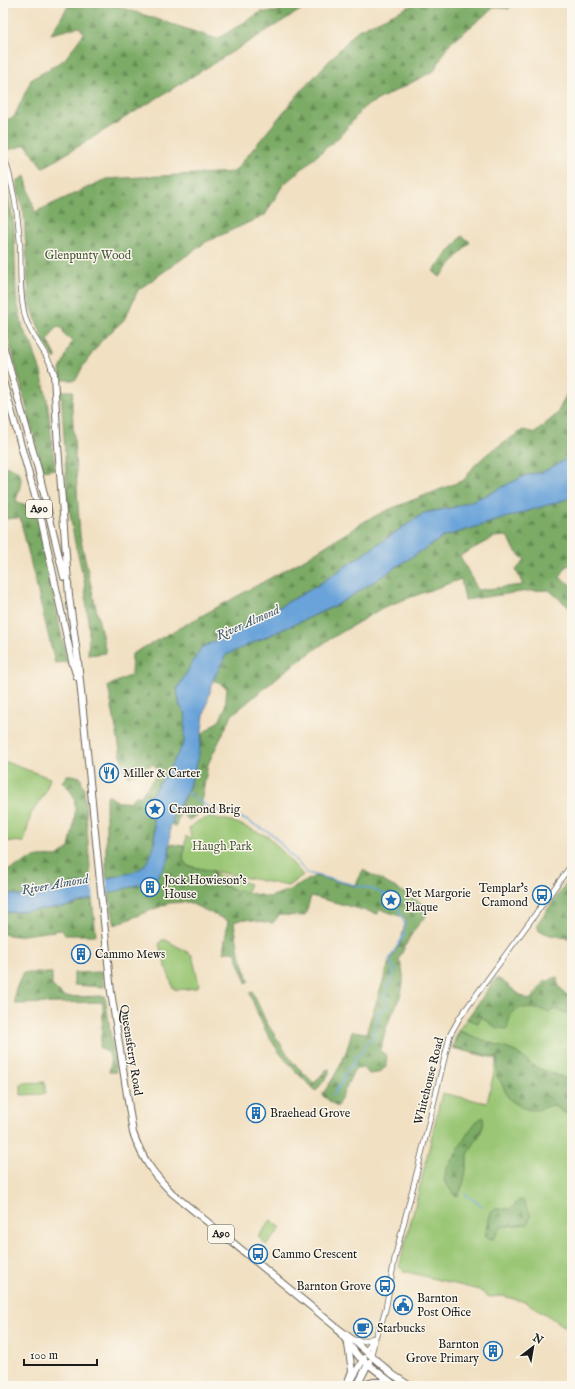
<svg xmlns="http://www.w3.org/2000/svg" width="575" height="1389" viewBox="0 0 575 1389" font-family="'IM FELL English',serif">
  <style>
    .green { fill: #9ac674; stroke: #5b7148 }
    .forest { fill: url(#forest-firs); stroke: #4c6441; fill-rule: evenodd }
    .water { fill: #69a3d9; stroke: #42607a }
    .pier { fill: #f1e0c2 }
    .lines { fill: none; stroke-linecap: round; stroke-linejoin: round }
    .stream { stroke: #69a3d9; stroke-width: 1.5 }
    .tertiary-casing { stroke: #676156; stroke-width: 6 }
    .primary-casing { stroke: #676156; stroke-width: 8 }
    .tertiary { stroke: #fff; stroke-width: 4.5 }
    .primary { stroke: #fff; stroke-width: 6 }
    .labels { text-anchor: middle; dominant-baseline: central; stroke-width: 3; stroke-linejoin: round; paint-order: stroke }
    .shield { fill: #fbf7ec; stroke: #5f5e5a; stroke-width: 1 }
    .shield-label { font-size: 11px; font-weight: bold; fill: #1c1c1c }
    .park-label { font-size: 12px; fill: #48583b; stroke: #fbf7ec }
    .poi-label { font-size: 12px; fill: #1c1c1c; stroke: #fbf7ec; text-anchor: start }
    .street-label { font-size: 12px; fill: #1c1c1c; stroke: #fbf7ec }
    .water-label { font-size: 13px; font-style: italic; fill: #3f5971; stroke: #fbf7ec }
  </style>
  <defs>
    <pattern id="forest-firs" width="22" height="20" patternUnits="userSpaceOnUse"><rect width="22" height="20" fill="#7bab66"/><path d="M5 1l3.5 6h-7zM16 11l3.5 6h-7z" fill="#648a53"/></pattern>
  </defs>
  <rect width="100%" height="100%" fill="#fbf7ec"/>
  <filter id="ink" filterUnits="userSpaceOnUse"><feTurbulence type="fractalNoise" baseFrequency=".025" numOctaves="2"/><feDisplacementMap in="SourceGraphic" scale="8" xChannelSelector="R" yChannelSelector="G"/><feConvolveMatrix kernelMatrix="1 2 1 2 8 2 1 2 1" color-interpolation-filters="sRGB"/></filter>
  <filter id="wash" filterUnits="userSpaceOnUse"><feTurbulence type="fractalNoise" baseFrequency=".012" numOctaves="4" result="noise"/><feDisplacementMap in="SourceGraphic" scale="16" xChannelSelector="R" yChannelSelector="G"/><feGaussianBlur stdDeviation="0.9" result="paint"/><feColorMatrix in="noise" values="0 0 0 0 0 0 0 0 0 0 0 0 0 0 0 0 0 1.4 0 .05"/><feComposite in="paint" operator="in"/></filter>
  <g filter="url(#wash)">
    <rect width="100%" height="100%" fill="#f1e0c2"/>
    <path class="green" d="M 3,761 L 50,778 L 45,793 L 31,814 L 24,842 L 3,841 Z
      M 211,817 L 232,821 L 269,837 L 303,875 L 288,886 L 187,866 L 183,859 L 186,836 L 189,838 L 191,836 L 189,828 L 200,820 Z
      M 214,874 L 250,884 L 246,893 L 235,890 L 214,881 Z
      M 162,940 L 166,940 L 192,955 L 199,984 L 197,988 L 176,990 L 173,988 L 159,945 L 160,942 Z
      M 497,978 L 529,1001 L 546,980 L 572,1001 L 572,1331 L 526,1302 L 502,1296 L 490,1297 L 486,1295 L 479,1290 L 403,1271 L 399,1267 L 420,1186 L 442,1093 L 487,1103 L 497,1059 L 452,1048 L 458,1031 Z
      M 45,1082 L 45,1094 L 21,1095 L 21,1083 Z
      M 271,1220 L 281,1228 L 267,1245 L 258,1237 Z"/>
    <path class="forest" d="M 70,3 L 108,3 L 217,39 L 261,12 L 276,12 L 289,3 L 312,3 L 43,168 L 26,145 L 8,150 L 3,136 L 3,121 L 14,117 L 31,80 L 65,59 L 84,33 L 79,27 L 51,34 Z
      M 417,3 L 511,3 L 509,9 L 495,7 L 449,44 L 434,71 L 364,107 L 340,136 L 283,185 L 265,215 L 206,242 L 138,290 L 125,319 L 102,340 L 83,366 L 76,380 L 62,380 L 60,370 L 72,341 L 65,336 L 62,328 L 56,327 L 48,340 L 56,356 L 55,359 L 43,340 L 29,300 L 24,214 L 16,182 L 25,176 L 35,212 L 106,179 L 234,172 L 300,92 L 358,30 Z
      M 3,168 L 14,225 L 16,296 L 23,329 L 32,345 L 41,372 L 47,399 L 55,469 L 43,471 L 3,317 Z
      M 462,236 L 470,242 L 440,277 L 433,271 Z
      M 572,383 L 572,456 L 569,458 L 543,472 L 526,475 L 490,494 L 455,507 L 424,513 L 315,587 L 241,628 L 201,648 L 177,689 L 180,706 L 186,714 L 184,743 L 166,774 L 149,798 C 152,820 163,855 139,870 C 131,875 116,876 106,878 L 106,798 L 108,795 L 118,802 L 129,802 L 137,795 L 140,797 L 159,771 L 153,764 L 128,776 L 123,766 L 108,686 L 131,675 L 132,654 L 305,559 L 367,520 L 390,509 L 464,480 L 474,466 L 487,454 L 523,430 L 535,433 L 557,414 Z
      M 61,391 L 73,391 L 72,406 L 80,536 L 106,653 L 88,655 L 89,630 L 84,579 L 75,543 L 68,502 Z
      M 3,466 C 28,469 21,482 16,501 L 33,508 L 37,518 L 67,662 L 55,663 L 20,518 L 3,519 Z
      M 572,496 L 572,565 L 566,566 L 560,578 L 572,585 L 572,610 L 549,590 L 528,591 L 465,600 L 461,579 L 384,607 L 327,641 L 285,671 L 232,715 L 208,764 L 202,797 L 202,812 L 189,820 L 181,813 L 177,822 L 176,827 L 172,824 C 174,811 183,802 188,790 C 195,771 199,753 203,733 L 220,720 L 225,708 L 227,688 L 213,680 L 226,655 L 337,605 L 443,537 L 563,500 ZM 507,536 L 516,552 L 525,560 L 516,570 L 523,585 L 478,590 L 460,556 L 494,537 Z
      M 67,775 L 72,775 L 80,777 L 84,788 L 91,881 L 19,896 L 3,891 L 3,871 C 16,869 18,864 29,860 C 38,856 46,856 57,857 L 69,848 C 72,834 76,818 75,803 C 75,795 68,787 62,782 Z
      M 170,844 L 184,846 L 183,859 L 187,866 L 214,871 L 214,881 L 235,890 L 269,897 L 292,889 L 315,876 L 355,886 L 363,870 L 405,893 L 429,908 C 425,921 422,919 415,929 C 408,939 404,948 399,960 C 411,987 395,1004 386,1028 C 384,1035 382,1043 381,1050 L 387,1056 L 386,1067 L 378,1073 L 369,1074 L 363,1068 L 354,1070 L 337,1107 L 322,1095 C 337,1073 346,1058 352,1031 L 366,1033 L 390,960 L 401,941 L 406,918 L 379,909 L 378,914 L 311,896 L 305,916 L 279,915 L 273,923 L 244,919 L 234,922 L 238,947 L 249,981 L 246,983 L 235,951 L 223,953 L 228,921 L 188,902 L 169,903 L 115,925 L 109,894 L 169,859 Z
      M 572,875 L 572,939 L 550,935 L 539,931 L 537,924 Z
      M 92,899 L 96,935 L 66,935 L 61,930 L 16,936 L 3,934 L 3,913 L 65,907 Z
      M 101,972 L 104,987 L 74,985 L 74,973 Z
      M 23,973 L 52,973 L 52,985 L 64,997 L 105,996 L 116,1072 L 109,1072 L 111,1063 L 109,1053 L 100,1048 C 101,1032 104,1017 103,1002 L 15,1004 L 15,991 Z
      M 557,977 C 557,988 564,992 572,999 L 572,1016 C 563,1012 558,1007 548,1012 C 541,1009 536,1009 529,1008 C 512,1006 510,1014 507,1029 L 497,1028 L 481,1017 L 478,1023 L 467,1019 L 496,978 C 508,982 515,995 530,1000 C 542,996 543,980 557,977 Z
      M 253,992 L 266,1022 L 292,1061 L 314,1083 L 326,1070 L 329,1069 L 329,1074 L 316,1091 C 281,1059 265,1038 250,993 Z
      M 459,1031 L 516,1052 L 535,1067 L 562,1077 L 572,1083 L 572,1114 L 565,1113 L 553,1105 L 536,1110 L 526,1109 L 521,1107 L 509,1099 L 500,1080 L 497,1077 L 498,1058 L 453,1047 Z
      M 483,1117 C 486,1131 473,1142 468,1155 C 467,1159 467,1165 466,1170 C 465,1179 462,1187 459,1195 L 455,1196 L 444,1181 L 446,1170 L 468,1133 L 476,1122 Z
      M 522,1200 L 531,1215 L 528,1224 L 500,1227 L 496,1236 L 493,1239 L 489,1238 L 485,1235 C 489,1226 488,1216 493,1209 L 511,1209 L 518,1201 Z"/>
    <path class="water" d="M 572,456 L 572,496 L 564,500 L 443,537 L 337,605 L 226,655 L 213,680 L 204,715 L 198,760 L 187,792 L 173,816 L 172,824 L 170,826 L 169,859 L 157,877 L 137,885 L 65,907 L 3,913 L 3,891 L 19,896 L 123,875 C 128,873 136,872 140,869 C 163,851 153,821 149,798 L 166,774 L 184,743 L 186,714 L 180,706 L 177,689 L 201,648 L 241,628 L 315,587 L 424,513 L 455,507 L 489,494 L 526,475 L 543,472 Z"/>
    <path class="pier" d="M 106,876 L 108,896 L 94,900 L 92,879 Z"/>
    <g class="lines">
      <path class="stream" d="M 186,791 L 202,803 L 212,809 L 240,817 L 272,834 L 307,873 L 371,889 L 392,897 L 405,924 L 404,935 L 389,960 L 395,970 L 385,994 L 386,1007 L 383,1010 L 380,1011 L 377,1015 L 378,1022 L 373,1031 L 374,1036 L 372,1040 L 367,1042 C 365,1050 361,1054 355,1057 L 353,1066 L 348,1068 L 341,1083 L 333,1096
        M 465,1194 L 482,1206"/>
    </g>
  </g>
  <g filter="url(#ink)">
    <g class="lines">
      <defs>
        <path id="tertiary" d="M 3,152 C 12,181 18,212 20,243 C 21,267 19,292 25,316 C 30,336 45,349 52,368
          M 355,1340 L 363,1341 L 373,1338
          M 366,1352 L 373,1338
          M 371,1356 L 376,1335 L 382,1321 L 386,1307 L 395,1257 L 419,1164 L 450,1035 L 460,1017 L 572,864"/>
        <path id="primary" d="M 3,345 L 38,469 L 64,577
          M 52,368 L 54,374 L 57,432 L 69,596 L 78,661 L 111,992 L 133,1133 C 143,1160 152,1172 172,1193 L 336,1327 L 353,1340 L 392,1374 L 410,1386
          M 3,381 L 40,514 L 72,661 L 77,677
          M 338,1330 L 359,1357 L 396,1386
          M 352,1379 L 364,1358
          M 347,1384 L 352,1371 L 348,1345
          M 357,1386 L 369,1362
          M 360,1386 L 373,1382 L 389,1382"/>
      </defs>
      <use href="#tertiary" class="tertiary-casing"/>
      <use href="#primary" class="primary-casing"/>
      <use href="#tertiary" class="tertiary"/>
      <use href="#primary" class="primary"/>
    </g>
  </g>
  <defs>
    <symbol id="restaurant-ring" viewBox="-11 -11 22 22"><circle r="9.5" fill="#fbf7ec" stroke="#1f6fb2" stroke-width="1.5"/><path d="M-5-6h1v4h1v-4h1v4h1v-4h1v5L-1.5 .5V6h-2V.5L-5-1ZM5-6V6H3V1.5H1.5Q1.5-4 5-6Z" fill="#1f6fb2"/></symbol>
    <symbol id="sight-ring" viewBox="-11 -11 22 22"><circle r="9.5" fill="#fbf7ec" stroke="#1f6fb2" stroke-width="1.5"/><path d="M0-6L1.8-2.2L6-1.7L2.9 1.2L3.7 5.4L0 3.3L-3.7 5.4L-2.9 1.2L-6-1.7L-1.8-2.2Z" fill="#1f6fb2"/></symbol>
    <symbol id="building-ring" viewBox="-11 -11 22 22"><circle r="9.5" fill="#fbf7ec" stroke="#1f6fb2" stroke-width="1.5"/><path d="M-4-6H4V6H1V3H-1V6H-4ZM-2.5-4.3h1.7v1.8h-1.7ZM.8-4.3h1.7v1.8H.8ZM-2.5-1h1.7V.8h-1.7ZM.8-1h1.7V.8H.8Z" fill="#1f6fb2"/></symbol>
    <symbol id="bus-ring" viewBox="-11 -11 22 22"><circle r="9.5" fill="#fbf7ec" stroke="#1f6fb2" stroke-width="1.5"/><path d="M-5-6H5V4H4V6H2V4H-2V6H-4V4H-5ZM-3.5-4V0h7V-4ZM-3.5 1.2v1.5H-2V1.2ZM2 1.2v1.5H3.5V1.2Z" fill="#1f6fb2"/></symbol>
    <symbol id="civic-ring" viewBox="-11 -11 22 22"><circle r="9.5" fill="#fbf7ec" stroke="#1f6fb2" stroke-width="1.5"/><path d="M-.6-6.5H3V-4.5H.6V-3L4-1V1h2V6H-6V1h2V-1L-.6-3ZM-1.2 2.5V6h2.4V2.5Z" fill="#1f6fb2"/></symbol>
    <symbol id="cafe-ring" viewBox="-11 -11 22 22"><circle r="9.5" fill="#fbf7ec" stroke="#1f6fb2" stroke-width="1.5"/><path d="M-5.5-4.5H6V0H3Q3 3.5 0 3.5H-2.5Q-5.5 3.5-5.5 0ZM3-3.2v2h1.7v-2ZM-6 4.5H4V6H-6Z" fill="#1f6fb2"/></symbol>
  </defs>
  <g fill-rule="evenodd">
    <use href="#restaurant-ring" x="98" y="762" width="22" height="22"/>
    <use href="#sight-ring" x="144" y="798" width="22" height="22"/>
    <use href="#building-ring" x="139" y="876" width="22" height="22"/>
    <use href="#bus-ring" x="531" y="884" width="22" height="22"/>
    <use href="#sight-ring" x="380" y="889" width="22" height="22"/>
    <use href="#building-ring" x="70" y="943" width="22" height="22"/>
    <use href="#building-ring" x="245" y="1102" width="22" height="22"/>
    <use href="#bus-ring" x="247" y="1243" width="22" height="22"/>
    <use href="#bus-ring" x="374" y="1275" width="22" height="22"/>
    <use href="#civic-ring" x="392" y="1294" width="22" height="22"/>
    <use href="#cafe-ring" x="352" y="1317" width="22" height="22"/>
    <use href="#building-ring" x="482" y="1340" width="22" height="22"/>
  </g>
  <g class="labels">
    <g class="shield">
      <rect x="26" y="500" width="26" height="18" rx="3"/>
      <rect x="208" y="1225" width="26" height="18" rx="3"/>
    </g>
    <g class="shield-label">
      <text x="39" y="509">A90</text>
      <text x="221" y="1234">A90</text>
    </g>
    <g class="park-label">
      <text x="88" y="255">Glenpunty Wood</text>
      <text x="222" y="846">Haugh Park</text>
    </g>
    <g class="poi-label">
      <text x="123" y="773">Miller &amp; Carter</text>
      <text x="169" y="809">Cramond Brig</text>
      <text x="164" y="880">Jock Howieson's<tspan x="164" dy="14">House</tspan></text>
      <text x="528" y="888" text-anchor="end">Templar's<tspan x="528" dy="14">Cramond</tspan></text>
      <text x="405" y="893">Pet Margorie<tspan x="405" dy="14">Plaque</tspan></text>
      <text x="95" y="954">Cammo Mews</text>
      <text x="270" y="1113">Braehead Grove</text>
      <text x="272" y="1254">Cammo Crescent</text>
      <text x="371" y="1286" text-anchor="end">Barnton Grove</text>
      <text x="417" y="1298">Barnton<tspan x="417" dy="14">Post Office</tspan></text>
      <text x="377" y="1328">Starbucks</text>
      <text x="479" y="1344" text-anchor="end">Barnton<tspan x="479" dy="14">Grove Primary</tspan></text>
    </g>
    <g class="street-label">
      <text transform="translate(131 1050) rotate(81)">Queensferry Road</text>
      <text transform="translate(429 1081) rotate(-76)">Whitehouse Road</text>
    </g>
    <g class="water-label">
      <text transform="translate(248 623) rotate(-24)">River Almond</text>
      <text transform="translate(55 885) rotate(-10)">River Almond</text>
    </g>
  </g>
  <rect width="575" height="1389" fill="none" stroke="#fbf7ec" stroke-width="16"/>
  <g transform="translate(533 1347) rotate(31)" stroke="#fbf7ec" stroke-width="3" paint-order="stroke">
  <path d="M0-3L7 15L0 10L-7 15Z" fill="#1c1c1c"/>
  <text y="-6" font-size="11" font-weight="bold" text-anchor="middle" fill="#1c1c1c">N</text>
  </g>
  <path d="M24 1359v6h73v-6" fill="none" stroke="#1c1c1c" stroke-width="2"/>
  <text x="30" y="1359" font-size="12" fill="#1c1c1c" stroke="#fbf7ec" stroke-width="3" paint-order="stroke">100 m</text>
</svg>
